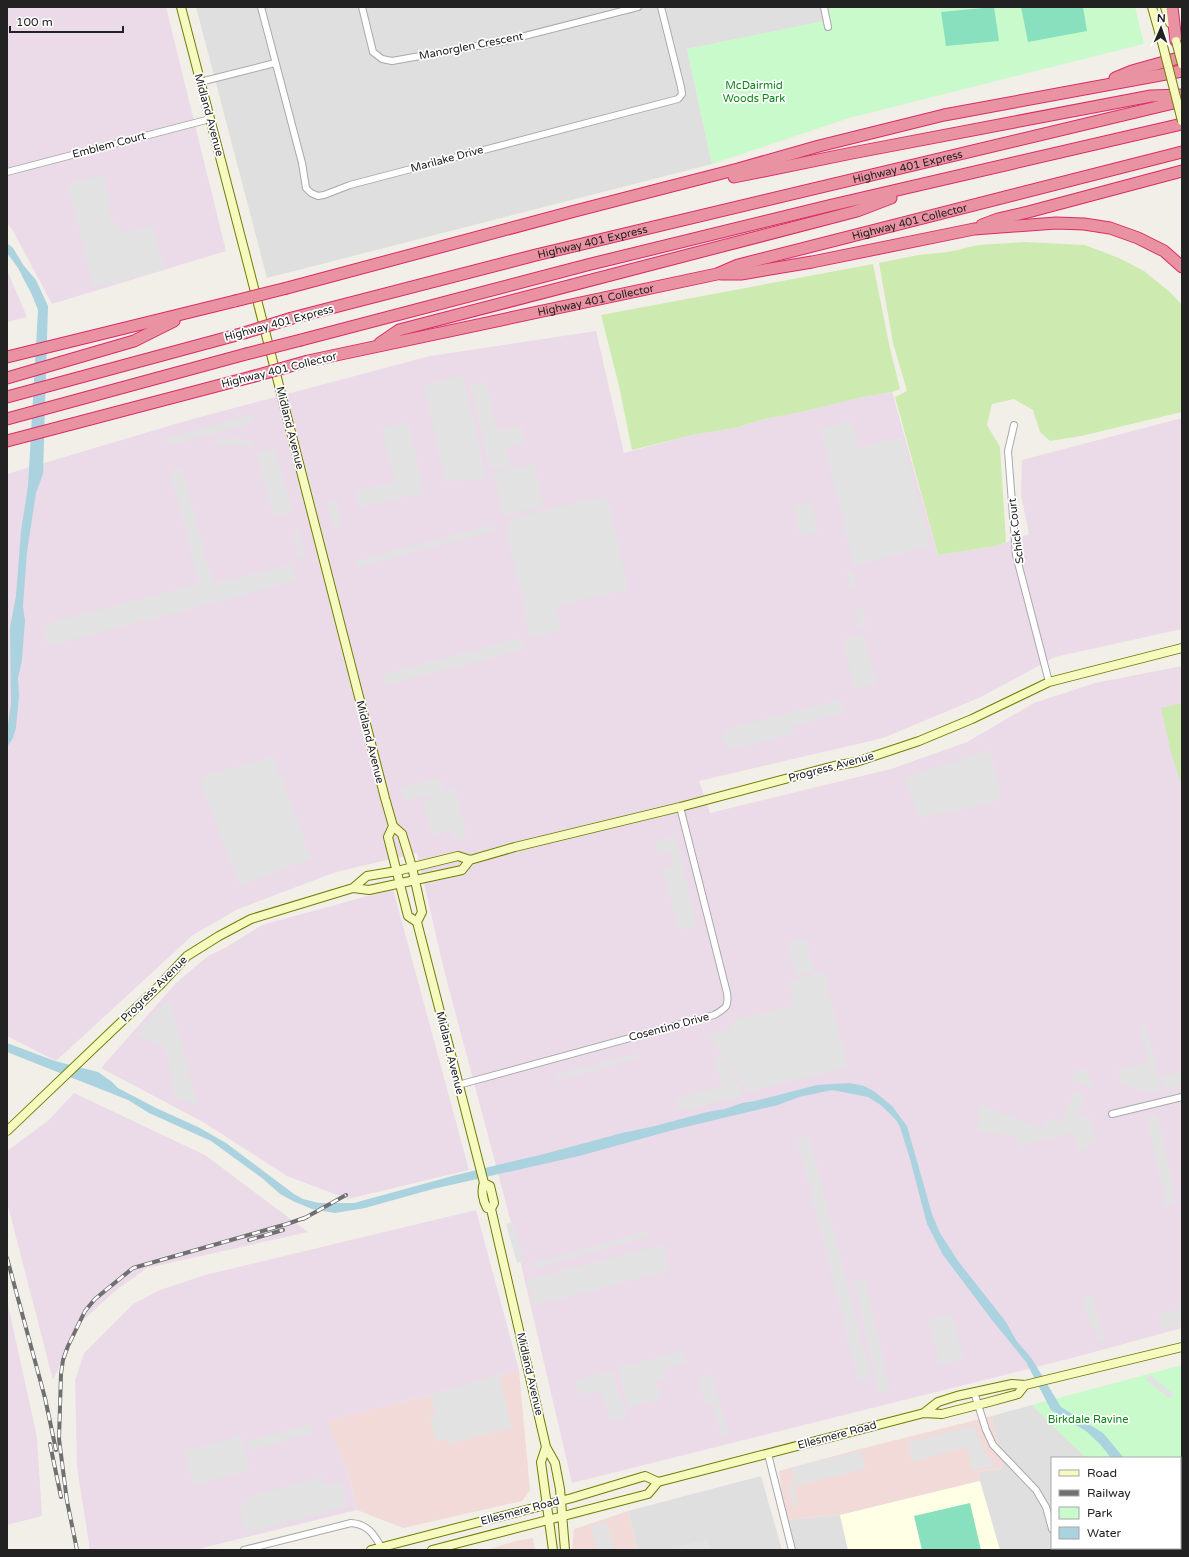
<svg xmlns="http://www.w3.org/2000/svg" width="1189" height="1557" viewBox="0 0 1189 1557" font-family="'Varela Round',sans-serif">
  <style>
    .residential { fill: #e0dfdf }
    .commercial { fill: #f2dad9 }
    .industrial { fill: #ebdbe8 }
    .education { fill: #ffffe5 }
    .grass { fill: #cdebb0 }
    .park { fill: #c8facc }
    .pitch { fill: #88e0be }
    .parking { fill: #e2e2e2 }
    .water { fill: #aad3df }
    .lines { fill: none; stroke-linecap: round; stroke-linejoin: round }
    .street-casing { stroke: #a9a9a9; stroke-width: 8 }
    .secondary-casing { stroke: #707d05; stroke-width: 10 }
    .highway-casing { stroke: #dc2a67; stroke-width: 13 }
    .street { stroke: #fff; stroke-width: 6 }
    .secondary { stroke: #f7fabf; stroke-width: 8 }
    .highway { stroke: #e892a2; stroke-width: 11 }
    .rail-casing { stroke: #707070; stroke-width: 4 }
    .rail { stroke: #fff; stroke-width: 2.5; stroke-dasharray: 8; stroke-linecap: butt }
    .secondary-bridge-casing { stroke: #707d05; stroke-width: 10; stroke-linecap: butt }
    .highway-bridge-casing { stroke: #dc2a67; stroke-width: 13; stroke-linecap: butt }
    .secondary-bridge { stroke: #f7fabf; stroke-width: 8 }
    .highway-bridge { stroke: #e892a2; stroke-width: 11 }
    .labels { text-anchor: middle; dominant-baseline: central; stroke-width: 3.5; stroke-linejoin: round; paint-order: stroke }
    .street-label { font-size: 11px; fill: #222; stroke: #fff }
    .park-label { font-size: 11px; fill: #0c8416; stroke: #fff }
  </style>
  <rect width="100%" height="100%" fill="#f2efe9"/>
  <path class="residential" d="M 196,7 L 828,7 L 830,20 L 687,49 L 712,164 L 267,278 Z
    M 1032,1405 L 1086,1458 L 1052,1458 L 1052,1548 L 1112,1548 L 1112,1550 L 994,1550 L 978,1472 L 1003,1468 L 992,1416 Z
    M 761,1476 L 782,1550 L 638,1550 L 628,1511 Z
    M 840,1515 L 848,1550 L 791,1550 L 785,1520 Z"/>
  <path class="commercial" d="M 519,1370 L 530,1490 L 522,1501 L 403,1528 L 357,1510 L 348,1472 L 326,1421 L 430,1395 Z
    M 992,1416 L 1003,1468 L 978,1472 L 980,1481 L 840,1515 L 785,1520 L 779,1471 L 864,1448 Z
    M 628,1511 L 638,1550 L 572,1550 L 574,1529 Z
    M 533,1538 L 535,1550 L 487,1550 L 516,1541 Z"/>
  <path class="industrial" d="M 7,7 L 166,7 L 226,251 L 52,304 L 12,229 L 7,223 Z
    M 7,270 L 27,317 L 7,322 Z
    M 596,331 L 624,453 L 692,435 L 735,428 L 765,419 L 863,397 L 892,392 L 938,555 L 996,546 L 1029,534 L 1021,495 L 1022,460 L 1182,418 L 1182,629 L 1055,657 L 981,697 L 883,738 L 699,781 L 710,813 L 891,769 L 967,742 L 1034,703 L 1095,683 L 1182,666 L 1182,1328 L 1072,1358 L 572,1483 L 512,1226 L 444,970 L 417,853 L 336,872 L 238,909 L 193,935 L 56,1061 L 7,1036 L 7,474 L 189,420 L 430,356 Z
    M 393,889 L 469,1170 L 348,1199 L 287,1176 L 203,1122 L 101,1068 L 176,983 L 208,956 L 225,948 L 262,925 Z
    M 74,1093 L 205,1155 L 308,1232 L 147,1268 L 115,1291 L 78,1325 L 53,1380 L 7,1202 L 7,1151 L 49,1120 Z
    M 476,1210 L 519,1370 L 430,1395 L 327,1421 L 348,1472 L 357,1510 L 194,1550 L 90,1550 L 77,1467 L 75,1381 L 84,1353 L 133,1304 L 160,1290 L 205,1275 Z
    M 7,1300 L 37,1437 L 42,1516 L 7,1525 Z"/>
  <path class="education" d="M 980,1481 L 1000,1550 L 848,1550 L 840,1515 Z"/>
  <path class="grass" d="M 1024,242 L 1085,245 L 1119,258 L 1144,271 L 1170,292 L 1182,305 L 1182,412 L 1081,436 L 1050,441 L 1040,432 L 1033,410 L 1014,399 L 992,404 L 987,425 L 1000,447 L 1006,542 L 996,546 L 938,555 L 895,397 L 907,391 L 893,343 L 879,263 L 918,255 L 948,252 L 978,245 Z
    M 873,264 L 889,344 L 900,389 L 892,392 L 863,397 L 800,412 L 765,419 L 735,428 L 692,435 L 632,450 L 619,386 L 601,315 Z
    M 1182,703 L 1182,786 L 1171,753 L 1161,708 Z"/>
  <path class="park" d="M 828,7 L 1135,7 L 1144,44 L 849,118 L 712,164 L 687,49 L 829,20 Z
    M 1182,1365 L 1182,1550 L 1113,1550 L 1113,1548 L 1180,1548 L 1180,1458 L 1086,1458 L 1032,1405 Z"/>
  <path class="pitch" d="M 994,7 L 999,41 L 946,46 L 941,12 Z
    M 1021,7 L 1083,7 L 1087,31 L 1028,42 Z
    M 970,1503 L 981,1550 L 922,1550 L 914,1516 Z"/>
  <path class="parking" d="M 104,175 L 111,206 L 108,207 L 112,222 L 117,222 L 120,234 L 153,226 L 164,270 L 94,287 L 68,184 Z
    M 463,375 L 486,478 L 445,482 L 424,385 Z
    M 486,382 L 497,431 L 521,425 L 525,443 L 506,447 L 511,467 L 494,470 L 493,465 L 489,466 L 471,385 Z
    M 251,415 L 253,423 L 167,446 L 165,439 Z
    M 852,421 L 859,448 L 902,437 L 930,546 L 854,566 L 820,429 Z
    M 408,422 L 424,493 L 360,507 L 356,491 L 395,482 L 382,428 Z
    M 231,438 L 253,441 L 251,447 L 233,444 L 215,446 L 215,440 Z
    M 275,448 L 292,512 L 274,517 L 257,453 Z
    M 534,464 L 543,506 L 504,515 L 494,473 Z
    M 182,468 L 213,584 L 291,564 L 296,581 L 47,646 L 43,629 L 48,628 L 47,624 L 199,584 L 170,471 Z
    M 607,496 L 628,589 L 556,606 L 561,630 L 531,637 L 506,531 L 508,522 L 516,517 Z
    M 336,499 L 342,525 L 333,527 L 327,501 Z
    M 811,502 L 818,532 L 800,536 L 794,506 Z
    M 492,525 L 493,531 L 357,567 L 355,561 Z
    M 299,530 L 305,557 L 299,559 L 293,532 Z
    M 852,571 L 857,587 L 851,589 L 846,572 Z
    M 863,609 L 867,627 L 860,629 L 856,610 Z
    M 863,634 L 876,684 L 855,689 L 843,639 Z
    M 521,638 L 524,649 L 385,685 L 383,674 Z
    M 841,699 L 843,713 L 792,726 L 794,733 L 728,750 L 726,744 L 723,744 L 721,737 L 725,735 L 724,730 Z
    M 990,750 L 1001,792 L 1000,797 L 991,804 L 919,818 L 905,778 Z
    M 273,757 L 311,858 L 240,886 L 201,783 L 206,775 Z
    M 440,778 L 444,791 L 455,788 L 467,837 L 455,840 L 452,830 L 432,835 L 423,801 L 429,800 L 428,795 L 405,801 L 402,788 Z
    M 675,836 L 697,926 L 678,930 L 663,869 L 668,868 L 672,865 L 672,860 L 669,852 L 659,855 L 655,841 Z
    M 806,939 L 814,971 L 796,976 L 788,943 Z
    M 824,972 L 847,1067 L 748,1092 L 708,1035 L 730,1030 L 735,1020 L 794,1005 L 789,980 Z
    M 169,999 L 198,1106 L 175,1097 L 170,1068 L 164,1046 L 135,1035 Z
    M 1146,1026 L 1162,1090 L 1147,1092 L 1121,1084 L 1117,1071 L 1149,1062 L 1140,1027 Z
    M 639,1053 L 637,1058 L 556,1081 L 556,1075 Z
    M 722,1057 L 744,1092 L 739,1094 L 741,1097 L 679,1111 L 677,1099 L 722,1086 L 714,1059 Z
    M 1081,1068 L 1086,1071 L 1092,1084 L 1093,1090 L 1070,1078 Z
    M 1182,1071 L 1182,1086 L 1166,1091 L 1162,1077 Z
    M 1074,1091 L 1085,1096 L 1078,1117 L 1090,1117 L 1096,1140 L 1079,1154 L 1074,1133 L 1018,1146 L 1017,1137 L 978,1131 L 979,1104 L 1043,1130 L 1048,1117 L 1062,1123 Z
    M 1157,1114 L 1176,1202 L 1165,1206 L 1147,1116 Z
    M 809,1136 L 871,1377 L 858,1380 L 797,1139 Z
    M 512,1222 L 524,1261 L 517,1263 L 506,1224 Z
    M 648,1231 L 649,1236 L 532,1269 L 531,1264 Z
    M 663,1245 L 670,1270 L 534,1306 L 527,1280 Z
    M 865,1279 L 890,1390 L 879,1392 L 854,1282 Z
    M 1092,1295 L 1105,1341 L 1099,1343 L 1094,1327 L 1091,1328 L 1082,1298 Z
    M 1182,1309 L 1182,1325 L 1162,1330 L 1158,1314 Z
    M 952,1314 L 963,1359 L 940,1365 L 928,1320 Z
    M 683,1351 L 686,1363 L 664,1368 L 666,1379 L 656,1381 L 661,1399 L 628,1407 L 618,1368 Z
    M 613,1371 L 620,1400 L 623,1400 L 627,1416 L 610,1420 L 605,1398 L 603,1398 L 601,1390 L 579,1395 L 575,1380 Z
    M 499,1374 L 512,1428 L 449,1444 L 448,1439 L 436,1442 L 430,1415 L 435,1413 L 430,1395 Z
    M 711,1374 L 729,1435 L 722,1437 L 712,1403 L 705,1405 L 698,1378 Z
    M 1150,1375 L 1174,1394 L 1170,1399 L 1146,1380 Z
    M 311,1424 L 314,1433 L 250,1450 L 248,1441 Z
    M 974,1425 L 983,1449 L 995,1465 L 972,1470 L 967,1447 L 911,1462 L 908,1443 Z
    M 241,1436 L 250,1470 L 193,1485 L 184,1451 Z
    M 861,1451 L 866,1469 L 795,1486 L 791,1468 Z
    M 322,1477 L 324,1485 L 341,1481 L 348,1506 L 246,1533 L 239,1506 L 247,1504 L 245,1498 Z
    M 792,1483 L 798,1505 L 794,1508 L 788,1484 Z
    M 607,1522 L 614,1550 L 596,1550 L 591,1526 Z
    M 707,1539 L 710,1550 L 671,1550 L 671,1549 Z"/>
  <path class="water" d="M 7,243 L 13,248 L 24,266 L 36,280 L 48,306 L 43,474 L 36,493 L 27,552 L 23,606 L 25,621 L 22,660 L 18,678 L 19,696 L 16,728 L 13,738 L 7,747 L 7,731 L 11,704 L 10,627 L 16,596 L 21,531 L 28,486 L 38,310 L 32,295 L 18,268 L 7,253 Z
    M 7,1043 L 55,1061 L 98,1072 L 112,1082 L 118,1088 L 156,1108 L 198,1127 L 226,1143 L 294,1194 L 303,1199 L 319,1203 L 354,1203 L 456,1175 L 544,1154 L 622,1133 L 655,1126 L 707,1112 L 725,1109 L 742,1103 L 755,1101 L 817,1085 L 850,1083 L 864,1086 L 875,1092 L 892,1106 L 907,1126 L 932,1214 L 940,1233 L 958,1261 L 1006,1322 L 1016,1340 L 1032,1359 L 1061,1407 L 1103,1433 L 1124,1458 L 1111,1458 L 1100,1444 L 1086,1431 L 1051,1410 L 1026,1362 L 992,1320 L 943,1255 L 927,1224 L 910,1159 L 900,1127 L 896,1120 L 882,1106 L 868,1097 L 832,1090 L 799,1097 L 778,1105 L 677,1129 L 579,1156 L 433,1189 L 365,1208 L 335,1213 L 312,1209 L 295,1202 L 280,1194 L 262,1178 L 211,1141 L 149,1113 L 128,1100 L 7,1052 Z"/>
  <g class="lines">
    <defs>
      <path id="street" d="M 261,7 L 302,163 L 306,188 L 311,193 L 318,196 L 324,195 L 350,185 L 388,175 L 678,99 L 682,94 L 681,87 L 661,7
        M 362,7 L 373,52 L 382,59 L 392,61 L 505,41 L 638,7
        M 824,7 L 828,27
        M 200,82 L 275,63
        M 7,172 L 210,119
        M 1014,425 L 1008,451 L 1016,555 L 1049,682
        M 458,1085 L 714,1015 C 726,1008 729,1007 727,993 L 680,807
        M 1112,1114 L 1182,1097
        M 974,1392 L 986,1430 L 993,1445 L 1036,1490 L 1046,1507 L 1052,1529
        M 768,1454 L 792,1550
        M 1057,1548 L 1058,1550
        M 244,1550 L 351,1523 C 367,1524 374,1534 381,1547"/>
      <path id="secondary" d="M 181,7 L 245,253 L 385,798 L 393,826 L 402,834 L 412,867 L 422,912 L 417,922
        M 1152,7 L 1163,46
        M 1165,7 L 1170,23
        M 393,826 L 388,837 L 408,916 L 417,922 L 484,1183 C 481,1190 483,1201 487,1208 L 491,1209
        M 353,888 L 369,890 L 462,870 L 470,860
        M 7,1131 L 159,986 L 187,956 L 219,936 L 251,919 L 353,888 L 367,876 L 397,871 L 458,856 L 470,860 L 515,847 L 680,807 L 834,766 L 856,762 L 919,741 L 972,719 L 1049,682 L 1182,648
        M 484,1183 L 490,1186 L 494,1203 L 491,1209 L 546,1447 L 555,1463 L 560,1489 L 565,1550
        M 924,1413 L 938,1402 L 957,1396 L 1012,1384 L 1025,1385 L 1182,1347
        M 546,1447 L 541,1462 L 553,1550
        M 371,1550 L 572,1498 L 645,1476 L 658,1482
        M 432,1550 L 648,1494 L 658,1482 L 924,1413 L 942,1414 L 989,1402 L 1018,1394 L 1025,1385"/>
      <g id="highway">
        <path d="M 1172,7 L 1176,41"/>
        <path d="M 1115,78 L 1132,71 L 1182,57"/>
        <path d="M 734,177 L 852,153 L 1151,96 L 1182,95"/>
        <path d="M 982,225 L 998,219 L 1028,212 L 1182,171"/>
        <path d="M 721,274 L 741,274 L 812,262 L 974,229 L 1056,223 L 1084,224 L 1110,228 L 1138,238 L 1164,251 L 1182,267"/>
        <path d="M 287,288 L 575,211 L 738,169 L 819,146 L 944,115 L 1182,71"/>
        <path id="s1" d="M 292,318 L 536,255 L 1182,101"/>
        <path d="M 301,340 L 587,265 L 828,206 L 1182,124"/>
        <path d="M 380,343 L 399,330 L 857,211 L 891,198"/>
        <path d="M 7,357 L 235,301"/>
        <path id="s2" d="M 308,361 L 717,274 L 738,265 L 1182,152"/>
        <path d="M 7,378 L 134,341 L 174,321"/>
        <path d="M 7,397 L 244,333"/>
        <path d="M 7,419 L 246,354"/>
        <path d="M 7,441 L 251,377"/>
      </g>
    </defs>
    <use href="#street" class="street-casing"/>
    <use href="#secondary" class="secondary-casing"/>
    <use href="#highway" class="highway-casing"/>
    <use href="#street" class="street"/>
    <use href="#secondary" class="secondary"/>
    <use href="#highway" class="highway"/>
    <defs>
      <path id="rail" d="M 303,1219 L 346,1195
        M 249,1240 L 283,1230
        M 7,1258 L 45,1398 L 56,1450
        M 50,1444 L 61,1497
        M 66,1496 L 77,1550
        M 67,1501 L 59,1439 L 61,1374 L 63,1360 L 68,1346 L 85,1311 L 95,1299 L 133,1268 L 287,1224 L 307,1217"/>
    </defs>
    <use href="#rail" class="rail-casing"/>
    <use href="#rail" class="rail"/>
    <defs>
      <path id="secondary-bridge" d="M 1176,41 L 1182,64
        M 1163,46 L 1182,121"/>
      <path id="highway-bridge" d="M 235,301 L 287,288
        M 244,333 L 292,318
        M 246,354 L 301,340
        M 251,377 L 308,361"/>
    </defs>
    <use href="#secondary-bridge" class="secondary-bridge-casing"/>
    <use href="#highway-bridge" class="highway-bridge-casing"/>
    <use href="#secondary-bridge" class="secondary-bridge"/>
    <use href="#highway-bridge" class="highway-bridge"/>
  </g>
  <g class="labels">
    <g class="street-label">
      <text transform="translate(471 46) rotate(-11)">Manorglen Crescent</text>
      <text transform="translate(209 115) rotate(75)">Midland Avenue</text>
      <text transform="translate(109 145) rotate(-15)">Emblem Court</text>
      <text transform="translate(447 159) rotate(-15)">Marilake Drive</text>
      <text stroke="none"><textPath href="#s1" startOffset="634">Highway 401 Express</textPath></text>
      <text stroke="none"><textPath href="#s2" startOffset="618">Highway 401 Collector</textPath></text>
      <text stroke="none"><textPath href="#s1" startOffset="310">Highway 401 Express</textPath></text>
      <text stroke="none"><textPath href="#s2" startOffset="294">Highway 401 Collector</textPath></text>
      <text transform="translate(279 323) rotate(-15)">Highway 401 Express</text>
      <text transform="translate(279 370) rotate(-14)">Highway 401 Collector</text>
      <text transform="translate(290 428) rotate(76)">Midland Avenue</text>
      <text transform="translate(1016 531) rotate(-97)">Schick Court</text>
      <text transform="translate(370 742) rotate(76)">Midland Avenue</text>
      <text transform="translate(831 767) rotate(-15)">Progress Avenue</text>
      <text transform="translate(154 989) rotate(-45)">Progress Avenue</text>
      <text transform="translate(669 1027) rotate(-15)">Cosentino Drive</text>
      <text transform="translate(450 1053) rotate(76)">Midland Avenue</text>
      <text transform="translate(530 1374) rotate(77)">Midland Avenue</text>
      <text transform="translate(837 1435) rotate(-15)">Ellesmere Road</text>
      <text transform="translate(520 1511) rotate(-15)">Ellesmere Road</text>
    </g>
    <g class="park-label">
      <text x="754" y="85">McDairmid<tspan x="754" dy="13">Woods Park</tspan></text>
      <text x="1088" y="1419">Birkdale Ravine</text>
    </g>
  </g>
  <rect width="1189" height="1557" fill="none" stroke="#222222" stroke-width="16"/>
  <rect x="1051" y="1457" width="130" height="92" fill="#ffffff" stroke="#a7a7a7"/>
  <rect x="1059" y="1470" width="20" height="6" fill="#f7fabf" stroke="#a7a7a7"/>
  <text x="1087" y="1477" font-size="12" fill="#222222">Road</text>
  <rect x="1059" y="1490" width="20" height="6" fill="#707070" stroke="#a7a7a7"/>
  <text x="1087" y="1497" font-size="12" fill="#222222">Railway</text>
  <rect x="1059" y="1507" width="20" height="12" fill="#c8facc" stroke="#a7a7a7"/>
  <text x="1087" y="1517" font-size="12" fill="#222222">Park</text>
  <rect x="1059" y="1527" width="20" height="12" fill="#aad3df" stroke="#a7a7a7"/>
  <text x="1087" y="1537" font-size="12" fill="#222222">Water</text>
  <g transform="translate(1161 28) rotate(2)" stroke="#ffffff" stroke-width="3" paint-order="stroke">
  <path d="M0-3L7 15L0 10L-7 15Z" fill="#222222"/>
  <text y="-6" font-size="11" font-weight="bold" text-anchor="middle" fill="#222222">N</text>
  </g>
  <path d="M10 26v6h113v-6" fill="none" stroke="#222222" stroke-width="2"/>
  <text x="16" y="26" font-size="12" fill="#222222" stroke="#ffffff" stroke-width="3" paint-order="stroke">100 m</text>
</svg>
